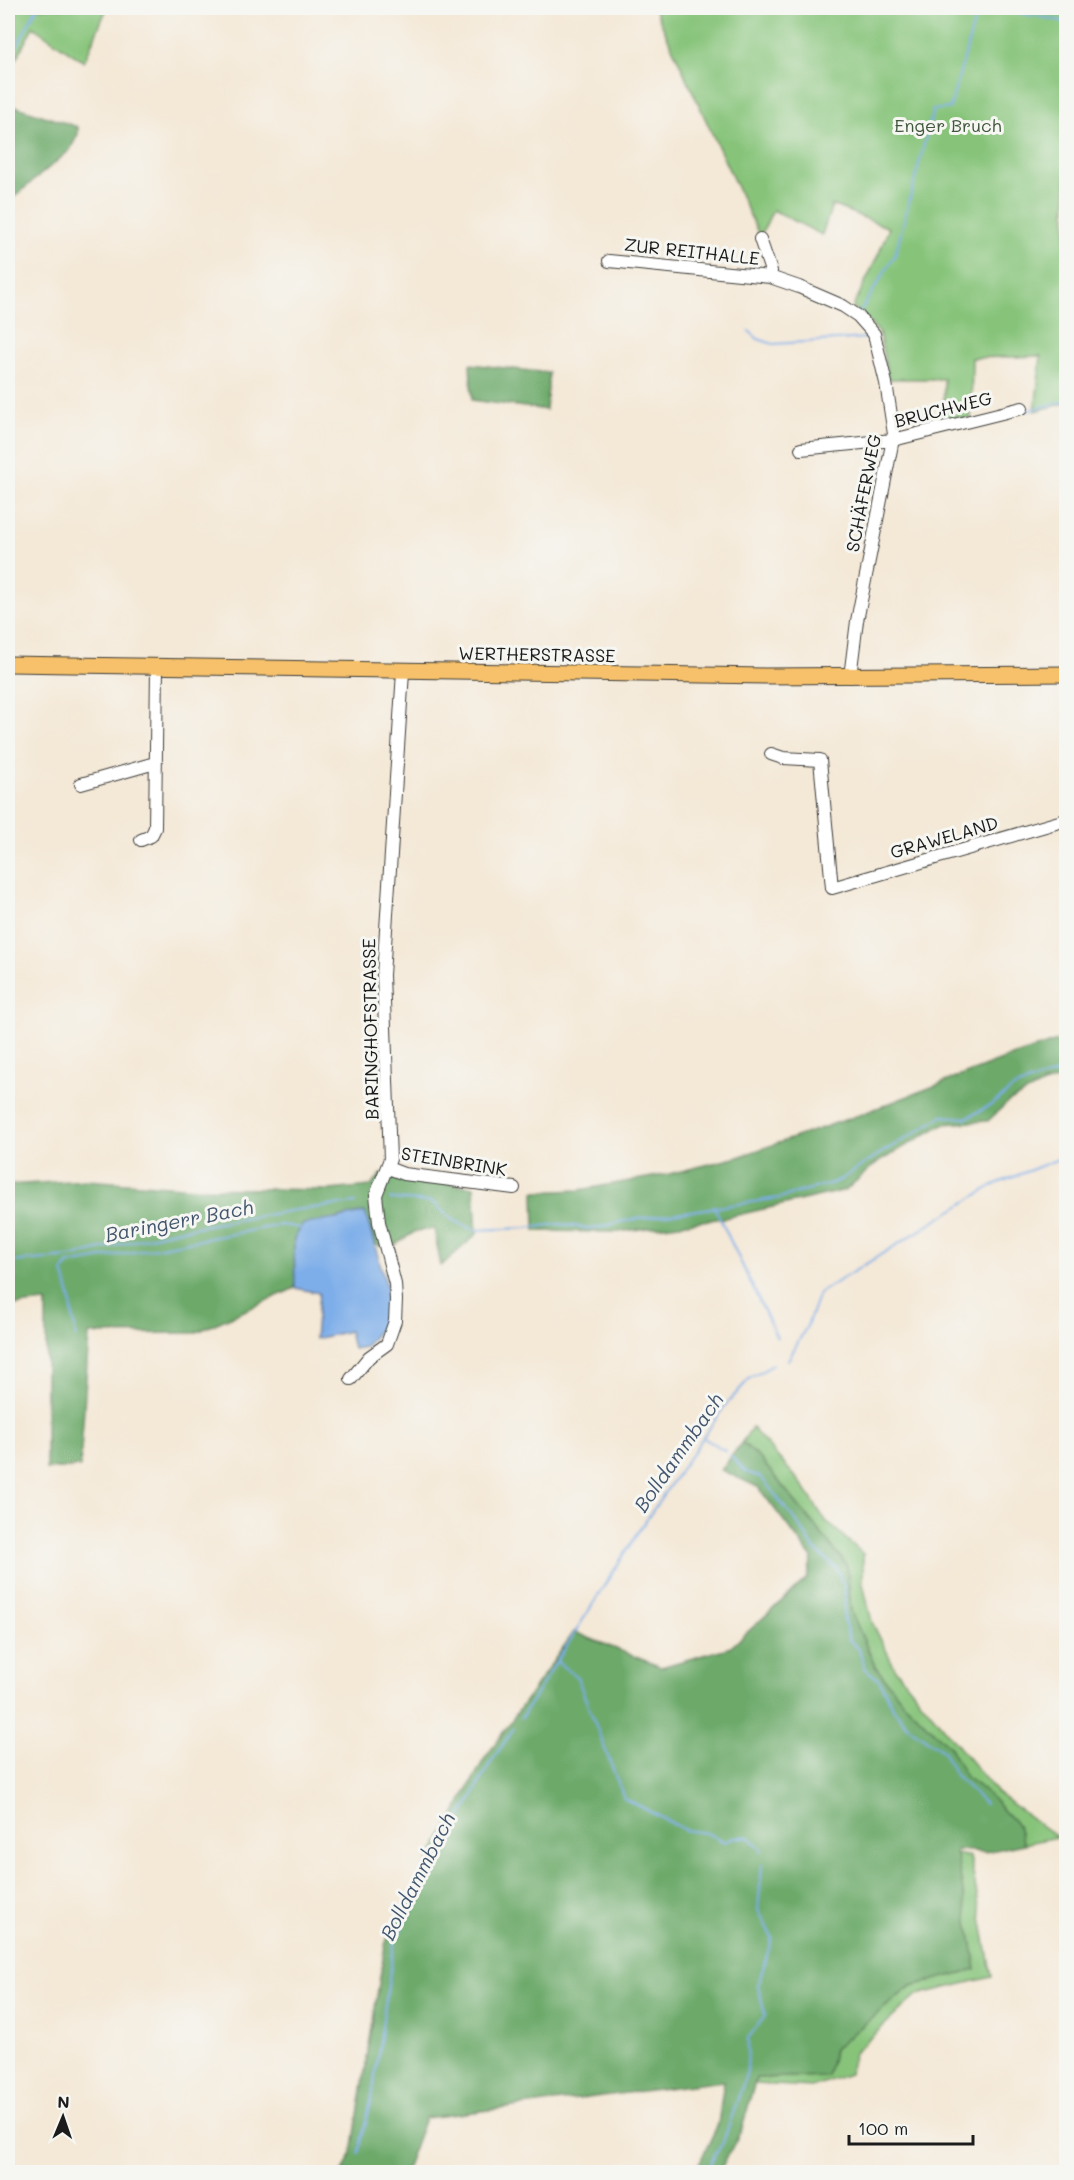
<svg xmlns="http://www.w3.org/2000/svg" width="1074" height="2180" viewBox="0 0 1074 2180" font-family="Mali,sans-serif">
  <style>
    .green { fill: #87c47a; stroke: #52704b; stroke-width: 1.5 }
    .forest { fill: #6daa6a; stroke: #446343; stroke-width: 1.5 }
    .water { fill: #7eaee9; stroke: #4d6582; stroke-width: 1.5 }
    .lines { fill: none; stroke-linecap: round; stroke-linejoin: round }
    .stream { stroke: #7eaee9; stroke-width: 2 }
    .minor-casing { stroke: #3c3b38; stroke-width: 14 }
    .major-casing { stroke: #3c3b38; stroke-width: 17 }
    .minor { stroke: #fff; stroke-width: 12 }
    .major { stroke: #f6c16b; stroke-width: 15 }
    .labels { text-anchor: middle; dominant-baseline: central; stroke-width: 6; stroke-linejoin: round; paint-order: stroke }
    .park-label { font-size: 18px; fill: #41573d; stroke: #f6f6f2 }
    .street-label { font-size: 18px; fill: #1c1c1c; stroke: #f6f6f2 }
    .water-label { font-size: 20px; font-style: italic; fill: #43566e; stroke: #f6f6f2 }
  </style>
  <rect width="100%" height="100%" fill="#f6f6f2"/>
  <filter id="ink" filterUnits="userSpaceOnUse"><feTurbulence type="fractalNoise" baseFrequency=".0167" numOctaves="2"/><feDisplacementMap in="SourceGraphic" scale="12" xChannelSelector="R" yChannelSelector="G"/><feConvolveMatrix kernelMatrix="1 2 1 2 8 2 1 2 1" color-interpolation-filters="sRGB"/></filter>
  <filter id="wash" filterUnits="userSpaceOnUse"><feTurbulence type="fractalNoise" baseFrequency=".008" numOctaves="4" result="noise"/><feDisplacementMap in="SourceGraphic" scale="24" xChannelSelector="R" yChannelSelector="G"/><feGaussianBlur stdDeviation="1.35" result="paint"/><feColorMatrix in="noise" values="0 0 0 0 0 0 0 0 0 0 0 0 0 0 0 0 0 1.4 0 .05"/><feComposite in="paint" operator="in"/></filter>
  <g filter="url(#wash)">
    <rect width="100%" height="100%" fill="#f4e8d6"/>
    <path class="green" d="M 8,8 L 110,8 L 107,8 L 84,62 L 33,27 L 12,67 L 8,65 Z
      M 654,8 L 1066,8 L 1066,403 L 1035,411 L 1041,356 L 972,358 L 971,418 L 943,425 L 944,379 L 888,379 L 879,332 L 853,307 L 879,253 L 889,228 L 832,205 L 822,235 L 773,210 L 760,237 Z
      M 752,1428 L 801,1483 L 825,1520 L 863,1554 L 863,1584 L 872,1622 L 896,1670 L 997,1793 L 1057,1837 L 1024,1844 L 1018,1826 L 985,1791 L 966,1777 L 949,1746 L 903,1702 L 875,1666 L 851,1611 L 847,1565 L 762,1461 L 742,1442 Z
      M 956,1854 L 970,1857 L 992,1977 L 917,1995 L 854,2053 L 849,2074 L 812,2087 L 755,2084 L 756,2078 L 827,2076 L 834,2049 L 911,1986 L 976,1969 Z"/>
    <path class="forest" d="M 8,104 L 78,127 L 78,134 L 70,150 L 8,202 Z
      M 470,364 L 549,373 L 546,410 L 472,400 Z
      M 1066,1038 L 1066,1077 L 1043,1084 L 1008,1102 L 988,1121 L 943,1124 L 875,1164 L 846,1190 L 725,1218 L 618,1232 L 535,1231 L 534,1192 L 579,1190 L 669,1174 L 738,1157 L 859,1115 L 1012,1056 Z
      M 381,1174 L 474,1187 L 477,1234 L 441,1266 L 434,1229 L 416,1231 L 390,1248 L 376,1245 L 364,1212 L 336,1219 L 294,1239 L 295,1288 L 195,1333 L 89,1334 L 80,1467 L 46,1469 L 46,1302 L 8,1306 L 8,1185 L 86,1180 L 196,1188 L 329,1190 L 371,1186 Z
      M 742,1442 L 762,1461 L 847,1565 L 851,1611 L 875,1666 L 903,1702 L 949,1746 L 966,1777 L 985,1791 L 1018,1826 L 1024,1844 L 986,1852 L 956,1850 L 976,1969 L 911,1986 L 834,2049 L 827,2076 L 756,2078 L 742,2129 L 719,2172 L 695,2172 L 718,2124 L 724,2081 L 425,2118 L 405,2172 L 343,2172 L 352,2152 L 385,1945 L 390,1932 L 483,1761 L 574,1632 L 661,1667 L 731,1647 L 807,1578 L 812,1558 L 758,1487 L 721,1470 Z"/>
    <path class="water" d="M 365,1212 L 389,1294 L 388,1319 L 365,1347 L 353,1349 L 349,1331 L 315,1339 L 319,1293 L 295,1288 L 294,1239 L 303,1224 L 336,1219 Z"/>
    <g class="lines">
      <path class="stream" d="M 994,8 L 1066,22
        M 8,63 L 37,8
        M 860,312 L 895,255 L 933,110 L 950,108 L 978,8
        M 749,331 L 758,339 L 773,344 L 867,338
        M 1026,411 L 1066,401
        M 390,1199 L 432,1202 L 454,1221 L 474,1230 L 526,1228 L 560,1224 L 593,1229 L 624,1221 L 779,1198 L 839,1181 L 876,1156 L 943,1116 L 966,1118 L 991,1105 L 1015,1087 L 1066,1070
        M 714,1206 L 777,1338
        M 8,1262 L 70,1257 L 174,1231 L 295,1210 L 355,1203
        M 76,1337 L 70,1297 L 63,1271 L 69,1264 L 281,1225 L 301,1228
        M 788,1360 L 807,1326 L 819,1293 L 993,1185 L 1066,1156
        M 705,1439 L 726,1451
        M 730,1456 L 746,1472 L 761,1477 L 802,1529 L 814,1549 L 837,1569 L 845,1588 L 844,1620 L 849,1640 L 859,1649 L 865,1668 L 879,1680 L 895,1711 L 909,1727 L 944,1752 L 955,1775 L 985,1804
        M 557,1662 L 577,1677 L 624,1798 L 685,1830 L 706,1833 L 725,1842 L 734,1837 L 749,1837 L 762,1850 L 762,1852
        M 521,1718 L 642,1526 L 724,1407 L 750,1378 L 773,1365
        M 358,2154 L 372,2097 L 394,1943 L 489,1765 L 514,1728
        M 705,2172 L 723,2142 L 747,2072 L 748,2038 L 765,2016 L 758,1985 L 772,1938 L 758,1910 L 762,1865"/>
    </g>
  </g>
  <g filter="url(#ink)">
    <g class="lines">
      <defs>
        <path id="minor" d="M 760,239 L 771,271 L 770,277
          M 609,261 L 770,277 L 799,287 L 843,306 L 858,316 L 874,334 L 886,383 L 894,434 L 857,621 L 850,677
          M 801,449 L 893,440 L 1022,408
          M 771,754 L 783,758 L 820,760 L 832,888 L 1066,820
          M 81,784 L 155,763
          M 141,840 L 151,836 L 155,828 L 157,667
          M 388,1168 L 404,1174 L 514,1188
          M 351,1379 L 369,1357 L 387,1344 L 395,1321 L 396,1300 L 395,1284 L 379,1222 L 376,1195 L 390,1159 L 383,975 L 403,672"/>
        <path id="major" d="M 8,664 L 765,676 L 1066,674"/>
      </defs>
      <use href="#minor" class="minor-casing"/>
      <use href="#major" class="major-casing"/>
      <use href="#minor" class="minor"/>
      <use href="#major" class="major"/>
    </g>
  </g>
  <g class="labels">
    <g class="park-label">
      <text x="948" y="125">Enger Bruch</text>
    </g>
    <g class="street-label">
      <text transform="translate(692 251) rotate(6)">ZUR REITHALLE</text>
      <text transform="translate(943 409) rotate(-14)">BRUCHWEG</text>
      <text transform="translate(863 493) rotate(-79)">SCHÄFERWEG</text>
      <text transform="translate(537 654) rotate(1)">WERTHERSTRASSE</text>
      <text transform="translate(944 837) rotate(-16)">GRAWELAND</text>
      <text transform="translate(370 1029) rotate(-91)">BARINGHOFSTRASSE</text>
      <text transform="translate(454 1161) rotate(9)">STEINBRINK</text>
    </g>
    <g class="water-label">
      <text transform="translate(179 1220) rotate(-11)">Baringerr Bach</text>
      <text transform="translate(678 1452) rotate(-55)">Bolldammbach</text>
      <text transform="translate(417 1876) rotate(-63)">Bolldammbach</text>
    </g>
  </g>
  <rect width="1074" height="2180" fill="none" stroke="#f6f6f2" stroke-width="30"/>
  <g transform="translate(63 2117) rotate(2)" stroke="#f6f6f2" stroke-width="4.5" paint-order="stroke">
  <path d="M0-4.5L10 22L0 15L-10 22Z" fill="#1c1c1c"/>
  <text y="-9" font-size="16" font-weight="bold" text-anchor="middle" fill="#1c1c1c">N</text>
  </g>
  <path d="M849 2135v9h124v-9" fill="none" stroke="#1c1c1c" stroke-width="3"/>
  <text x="858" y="2135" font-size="18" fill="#1c1c1c" stroke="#f6f6f2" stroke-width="4.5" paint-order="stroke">100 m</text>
</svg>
